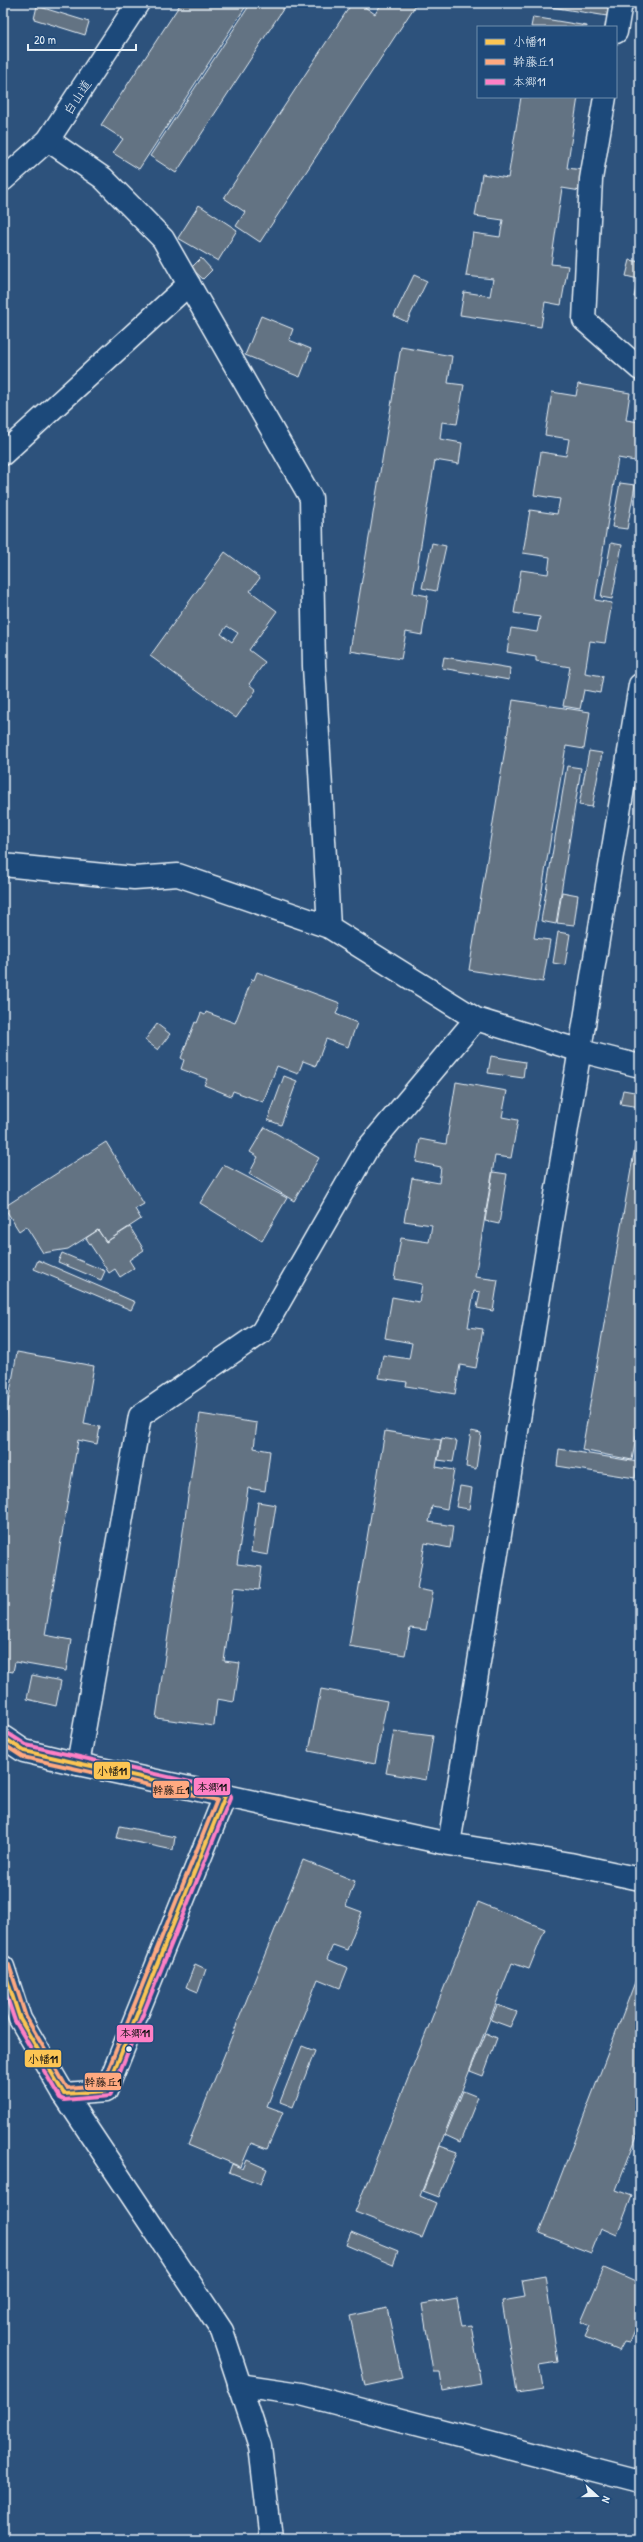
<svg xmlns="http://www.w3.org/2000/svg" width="643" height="2542" viewBox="0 0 643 2542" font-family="'Patrick Hand','Klee One',sans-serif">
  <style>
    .building { fill: #637383; stroke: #e8f1f8; fill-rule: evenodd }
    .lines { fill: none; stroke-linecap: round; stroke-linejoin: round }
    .service-casing { stroke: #e8f1f8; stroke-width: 25 }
    .minor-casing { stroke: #e8f1f8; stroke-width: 25 }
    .tertiary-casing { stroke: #e8f1f8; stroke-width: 25 }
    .service { stroke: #1f4a7a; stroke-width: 22 }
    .minor { stroke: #1f4a7a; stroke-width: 22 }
    .tertiary { stroke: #1f4a7a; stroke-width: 22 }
    .bus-1-casing { stroke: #1f4a7a; stroke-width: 7 }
    .bus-2-casing { stroke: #1f4a7a; stroke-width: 7 }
    .bus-3-casing { stroke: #1f4a7a; stroke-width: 7 }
    .bus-1 { stroke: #fcc553; stroke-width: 4 }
    .bus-2 { stroke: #ffa980; stroke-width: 4 }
    .bus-3 { stroke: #ff80c5; stroke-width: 4 }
    .bus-dot { fill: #e8f1f8; stroke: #1f4a7a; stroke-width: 1.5 }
    .labels { text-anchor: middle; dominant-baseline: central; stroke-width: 3.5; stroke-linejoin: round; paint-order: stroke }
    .street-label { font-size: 13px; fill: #e8f1f8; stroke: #1f4a7a }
    .line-badge { stroke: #1f4a7a; stroke-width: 1.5 }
    .pale-badge-label { font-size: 11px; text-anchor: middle; font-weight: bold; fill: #111 }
  </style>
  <rect width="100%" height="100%" fill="#2d527c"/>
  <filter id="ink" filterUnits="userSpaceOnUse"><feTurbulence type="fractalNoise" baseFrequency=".025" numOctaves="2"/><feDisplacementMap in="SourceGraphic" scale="8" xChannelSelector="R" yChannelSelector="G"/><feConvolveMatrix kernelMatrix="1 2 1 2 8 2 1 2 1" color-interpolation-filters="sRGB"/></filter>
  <g filter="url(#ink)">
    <path class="building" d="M 181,3 L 248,3 L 139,169 L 113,153 L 123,139 L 101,125 Z
      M 251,3 L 287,3 L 176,173 L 150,156 Z
      M 352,3 L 359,3 L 375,14 L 382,3 L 417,3 L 260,242 L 236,226 L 245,212 L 224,198 Z
      M 540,3 L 609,3 L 607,16 L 539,5 Z
      M 37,6 L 89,22 L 85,35 L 34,19 Z
      M 533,17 L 587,26 L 587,27 L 531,27 Z
      M 521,97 L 578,97 L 567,168 L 591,171 L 587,192 L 562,188 L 551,264 L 568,266 L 561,305 L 545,302 L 541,327 L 460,315 L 464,292 L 490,296 L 493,279 L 466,276 L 473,233 L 500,237 L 503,220 L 475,216 L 482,174 L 508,178 Z
      M 199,205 L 237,230 L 218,261 L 178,238 Z
      M 201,258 L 212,270 L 203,279 L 191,268 Z
      M 630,260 L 640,262 L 640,298 L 634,297 L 638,279 L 626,276 Z
      M 414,275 L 427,281 L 407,322 L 394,316 Z
      M 261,316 L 293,329 L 289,340 L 311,349 L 300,377 L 245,355 Z
      M 401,347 L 452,356 L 448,383 L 464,385 L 457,424 L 442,422 L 440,439 L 462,443 L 459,464 L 435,460 L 413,593 L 428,596 L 422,635 L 406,632 L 401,659 L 350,651 Z
      M 578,384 L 630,393 L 626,420 L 640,422 L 635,461 L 618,458 L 595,600 L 612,603 L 605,643 L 590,641 L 585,673 L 603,676 L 600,693 L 584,690 L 580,709 L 563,706 L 570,667 L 536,661 L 536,657 L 507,652 L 511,628 L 537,632 L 540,617 L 514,613 L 521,570 L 548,574 L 550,557 L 523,553 L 530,510 L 557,514 L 560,499 L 534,495 L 541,452 L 566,456 L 569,439 L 545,435 L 552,392 L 576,396 Z
      M 620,483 L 635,485 L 627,529 L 612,527 Z
      M 432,543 L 446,546 L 436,591 L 422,588 Z
      M 611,543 L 622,545 L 612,599 L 601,597 Z
      M 225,552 L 260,578 L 250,591 L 277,611 L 249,650 L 265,662 L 249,684 L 256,690 L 236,718 L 150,656 ZM 227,626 L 238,633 L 232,642 L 221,634 Z
      M 444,657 L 510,668 L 509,680 L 442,668 Z
      M 513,700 L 590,712 L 584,749 L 566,746 L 534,938 L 550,940 L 543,982 L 469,970 Z
      M 589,751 L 602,753 L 592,807 L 579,805 Z
      M 567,766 L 581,768 L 556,924 L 541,921 Z
      M 562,892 L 578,895 L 574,925 L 557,923 Z
      M 558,932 L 570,934 L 565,965 L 553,963 Z
      M 257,972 L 340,1003 L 336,1014 L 357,1023 L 348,1047 L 326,1039 L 316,1066 L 303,1061 L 298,1074 L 277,1066 L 263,1102 L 233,1091 L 231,1096 L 204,1085 L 207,1079 L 181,1069 L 184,1060 L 181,1058 L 195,1022 L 197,1023 L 201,1013 L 205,1015 L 206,1012 L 235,1023 L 252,979 L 254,980 Z
      M 157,1024 L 170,1034 L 158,1050 L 145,1040 Z
      M 491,1056 L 525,1062 L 523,1078 L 488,1073 Z
      M 284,1076 L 297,1081 L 281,1125 L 268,1120 Z
      M 456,1082 L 507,1091 L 502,1117 L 518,1120 L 511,1158 L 495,1156 L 475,1277 L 498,1280 L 493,1311 L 477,1308 L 480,1292 L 474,1291 L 468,1327 L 483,1329 L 476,1368 L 460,1365 L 455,1394 L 406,1386 L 407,1382 L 379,1378 L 383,1355 L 409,1359 L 412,1343 L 385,1338 L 392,1297 L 419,1302 L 422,1284 L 394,1279 L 401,1238 L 429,1242 L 432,1225 L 404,1221 L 412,1178 L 439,1183 L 441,1167 L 416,1162 L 420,1139 L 446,1144 Z
      M 623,1090 L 640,1093 L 640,1107 L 620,1104 Z
      M 640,1118 L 640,1415 L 632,1460 L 582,1450 Z
      M 265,1127 L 319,1158 L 294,1201 L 249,1174 L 258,1157 L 250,1152 Z
      M 106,1142 L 144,1204 L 135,1209 L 141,1219 L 106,1242 L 98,1230 L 68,1249 L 43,1253 L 26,1226 L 19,1231 L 4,1207 Z
      M 224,1165 L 287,1198 L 262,1241 L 200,1203 Z
      M 493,1172 L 507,1174 L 499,1224 L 485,1221 Z
      M 130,1227 L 144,1250 L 129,1260 L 134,1268 L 120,1277 L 115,1269 L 109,1273 L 86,1238 L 98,1230 L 106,1242 Z
      M 62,1253 L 105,1271 L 101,1280 L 58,1262 Z
      M 38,1260 L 135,1302 L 131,1310 L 34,1269 Z
      M 17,1352 L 94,1366 L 84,1424 L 100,1427 L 97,1444 L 78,1440 L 45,1635 L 71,1640 L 66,1671 L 15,1662 L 13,1672 L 3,1670 L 3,1433 Z
      M 200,1414 L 257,1423 L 254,1448 L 270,1451 L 265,1491 L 248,1488 L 237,1564 L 262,1567 L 259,1590 L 234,1587 L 224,1661 L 240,1663 L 234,1702 L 217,1699 L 214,1726 L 156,1718 Z
      M 385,1431 L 441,1440 L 436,1467 L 454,1470 L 447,1509 L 432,1506 L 429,1522 L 453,1526 L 450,1548 L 425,1543 L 417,1589 L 433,1592 L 426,1630 L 410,1628 L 405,1655 L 349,1646 Z
      M 471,1431 L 481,1433 L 476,1469 L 466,1467 Z
      M 442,1438 L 457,1441 L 453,1462 L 438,1460 Z
      M 559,1449 L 638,1462 L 635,1478 L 557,1466 Z
      M 460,1486 L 472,1488 L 469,1509 L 456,1507 Z
      M 258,1502 L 276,1505 L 268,1555 L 251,1552 Z
      M 32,1675 L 61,1681 L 56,1706 L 27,1699 Z
      M 321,1689 L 387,1701 L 375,1764 L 309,1751 Z
      M 394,1731 L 433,1736 L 426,1780 L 386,1773 Z
      M 120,1826 L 175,1837 L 173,1850 L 117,1838 Z
      M 303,1860 L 355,1881 L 346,1906 L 362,1912 L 347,1950 L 333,1945 L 327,1959 L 348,1968 L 340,1988 L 318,1979 L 267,2106 L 283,2112 L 267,2149 L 251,2143 L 241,2167 L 188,2145 Z
      M 478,1902 L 545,1929 L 529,1969 L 512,1963 L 420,2196 L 436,2203 L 422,2238 L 355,2212 Z
      M 195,1964 L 206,1969 L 198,1992 L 186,1987 Z
      M 640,1969 L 640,2128 L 616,2190 L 632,2196 L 617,2235 L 601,2228 L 591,2253 L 539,2233 Z
      M 497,2005 L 517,2012 L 510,2027 L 491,2020 Z
      M 486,2033 L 497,2038 L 483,2076 L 470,2071 Z
      M 302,2046 L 315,2051 L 293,2107 L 280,2102 Z
      M 463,2091 L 478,2097 L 460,2142 L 445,2135 Z
      M 440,2146 L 457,2152 L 439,2197 L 423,2191 Z
      M 247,2160 L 267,2169 L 261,2184 L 229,2172 L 232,2164 L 243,2169 Z
      M 351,2232 L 398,2251 L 393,2265 L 346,2245 Z
      M 604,2268 L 640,2284 L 640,2316 L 629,2343 L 624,2342 L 619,2351 L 585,2337 L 590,2326 L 581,2322 Z
      M 545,2276 L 558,2362 L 539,2365 L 543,2389 L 517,2393 L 502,2301 L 525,2297 L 522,2280 Z
      M 457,2298 L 462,2326 L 471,2325 L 481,2384 L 443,2391 L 440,2372 L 433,2372 L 422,2304 Z
      M 387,2308 L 402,2378 L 365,2386 L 350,2316 Z"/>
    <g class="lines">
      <defs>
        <path id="service" d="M 64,2094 L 106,2091 L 225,1796"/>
        <path id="minor" d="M 616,32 L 621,3
          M 605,97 L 591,179 L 584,320 L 640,369
          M 48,140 L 103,178 L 163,239 L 311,498 L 314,666 L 329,927
          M 3,454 L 189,284
          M 3,865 L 134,878 L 178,875 L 329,927 L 476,1019 L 581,1051
          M 78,1764 L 140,1416 L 262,1332 L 367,1149 L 476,1019
          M 239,2385 L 301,2394 L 640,2482"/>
        <path id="tertiary" d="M 3,180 L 48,140 L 138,3
          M 581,1051 L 640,1066
          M 3,1737 L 24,1751 L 78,1764 L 449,1844 L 570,1864 L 640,1879
          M 449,1844 L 640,685
          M 3,1967 L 20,2019 L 64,2094 L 222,2331 L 260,2446 L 271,2539"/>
      </defs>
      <use href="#service" class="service-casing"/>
      <use href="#minor" class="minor-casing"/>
      <use href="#tertiary" class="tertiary-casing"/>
      <use href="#service" class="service"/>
      <use href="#minor" class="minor"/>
      <use href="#tertiary" class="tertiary"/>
      <defs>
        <path id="bus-1" d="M 3,1737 L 24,1751 L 225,1796
          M 3,1967 L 20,2019 L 64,2094
          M 64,2094 L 106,2091 L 225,1796"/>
        <path id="bus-2" d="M 3,1744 L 23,1757 L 217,1800 L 102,2085 L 67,2088 L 26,2017 L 9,1965"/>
        <path id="bus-3" d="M 3,1986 L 15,2021 L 60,2098 L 64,2100 L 110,2096 L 231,1796 L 226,1790 L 26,1745 L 6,1732"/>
      </defs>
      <use href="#bus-1" class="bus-1-casing"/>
      <use href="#bus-2" class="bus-2-casing"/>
      <use href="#bus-3" class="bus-3-casing"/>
      <use href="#bus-1" class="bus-1"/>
      <use href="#bus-2" class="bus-2"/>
      <use href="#bus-3" class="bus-3"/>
    </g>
  </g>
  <circle class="bus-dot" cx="129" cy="2049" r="3.5"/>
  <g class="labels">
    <g class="street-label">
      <text transform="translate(77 97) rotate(-57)">白山道</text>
    </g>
  </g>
  <g class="line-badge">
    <rect x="93" y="1761" width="38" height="19" rx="4" fill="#fcc553"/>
    <rect x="193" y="1777" width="38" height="19" rx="4" fill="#ff80c5"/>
    <rect x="152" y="1780" width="38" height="19" rx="4" fill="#ffa980"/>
    <rect x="116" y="2024" width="38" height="19" rx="4" fill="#ff80c5"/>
    <rect x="24" y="2049" width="38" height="19" rx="4" fill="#fcc553"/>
    <rect x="84" y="2072" width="38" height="19" rx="4" fill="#ffa980"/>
  </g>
  <g class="pale-badge-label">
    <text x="112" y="1775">小幡11</text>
    <text x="212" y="1791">本郷11</text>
    <text x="171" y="1794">幹藤丘1</text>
    <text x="135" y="2037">本郷11</text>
    <text x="43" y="2063">小幡11</text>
    <text x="103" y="2086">幹藤丘1</text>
  </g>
  <rect width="643" height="2542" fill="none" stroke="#1f4a7a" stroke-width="16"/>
  <rect x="8" y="8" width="627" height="2526" fill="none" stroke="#e8f1f8" stroke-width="1.5" filter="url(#ink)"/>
  <rect x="477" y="26" width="140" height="72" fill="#1f4a7a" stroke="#6f8dac"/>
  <rect x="485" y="39" width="20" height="6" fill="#fcc553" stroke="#6f8dac"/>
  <text x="513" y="46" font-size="12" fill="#e8f1f8">小幡11</text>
  <rect x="485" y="59" width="20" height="6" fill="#ffa980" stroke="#6f8dac"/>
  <text x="513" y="66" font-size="12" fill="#e8f1f8">幹藤丘1</text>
  <rect x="485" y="79" width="20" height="6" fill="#ff80c5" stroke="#6f8dac"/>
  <text x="513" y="86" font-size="12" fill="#e8f1f8">本郷11</text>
  <g transform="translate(597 2496) rotate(111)" stroke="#1f4a7a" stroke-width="3" paint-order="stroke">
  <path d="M0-3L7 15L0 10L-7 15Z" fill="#e8f1f8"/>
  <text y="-6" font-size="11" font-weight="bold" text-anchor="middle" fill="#e8f1f8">N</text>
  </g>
  <path d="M28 44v6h108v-6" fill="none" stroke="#e8f1f8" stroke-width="2"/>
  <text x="34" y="44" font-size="12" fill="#e8f1f8" stroke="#1f4a7a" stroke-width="3" paint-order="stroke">20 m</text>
</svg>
